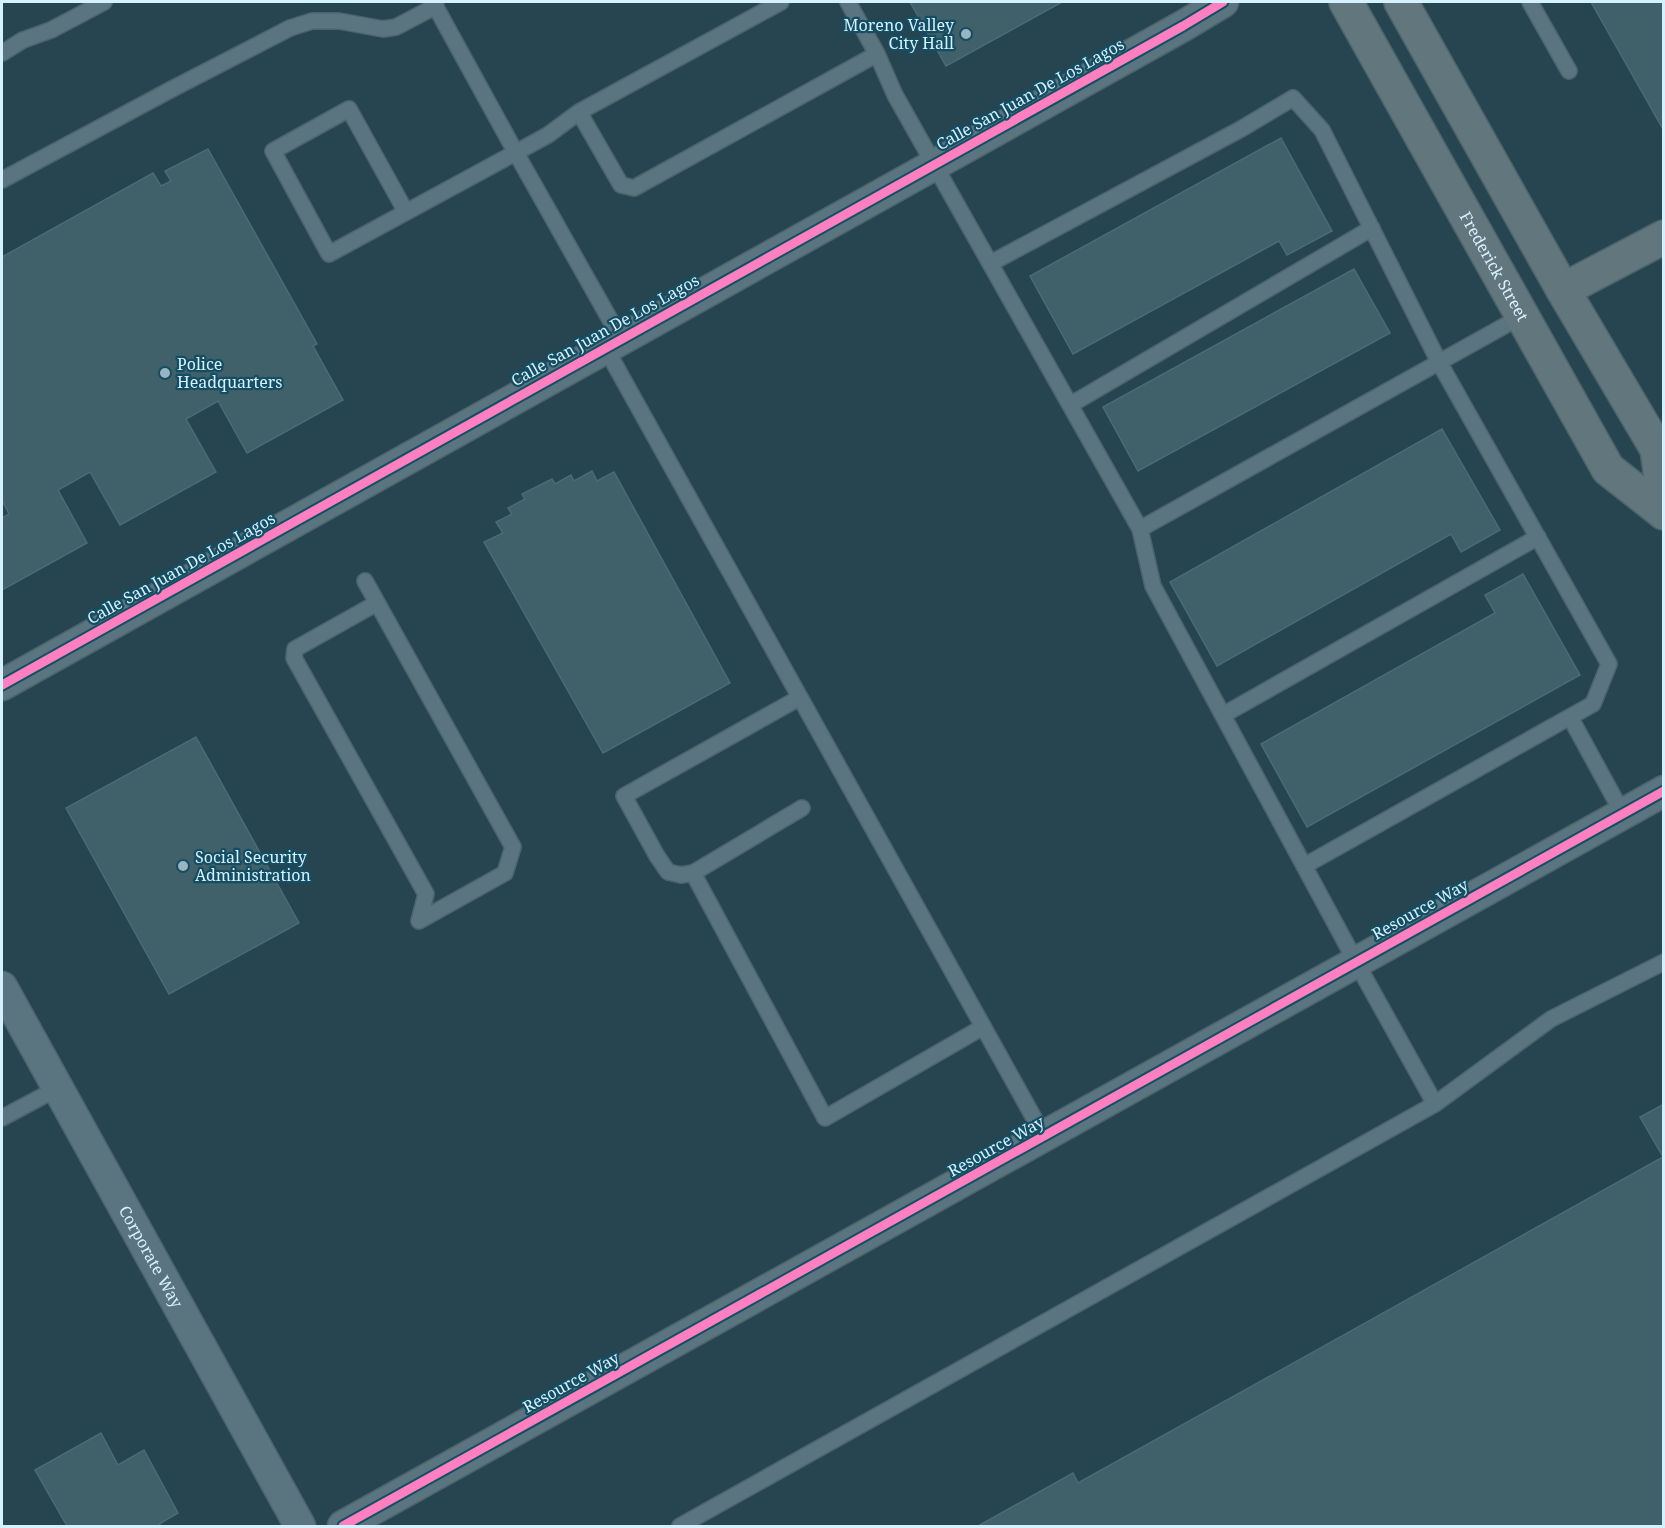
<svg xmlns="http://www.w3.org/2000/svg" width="1665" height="1528" viewBox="0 0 1665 1528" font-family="'Noto Serif',serif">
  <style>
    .building { fill: #406169; stroke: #4c6b72; stroke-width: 1.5 }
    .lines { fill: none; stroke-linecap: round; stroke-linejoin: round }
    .lane-casing { stroke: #4c636b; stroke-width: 18 }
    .street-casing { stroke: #4c636b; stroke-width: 33 }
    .secondary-casing { stroke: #4c636b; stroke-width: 36 }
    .lane { stroke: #5a7580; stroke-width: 15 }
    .street { stroke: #5a7580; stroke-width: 30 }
    .secondary { stroke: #62767e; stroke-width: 33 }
    .cycleway-casing { stroke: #154d62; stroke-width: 13 }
    .cycleway { stroke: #ff80c0; stroke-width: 9 }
    .poi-dot { fill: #98b5c1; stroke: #154d62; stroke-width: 2 }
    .labels { text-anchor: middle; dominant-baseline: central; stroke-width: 4.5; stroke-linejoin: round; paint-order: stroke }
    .poi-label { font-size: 16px; fill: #d6f1fe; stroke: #154d62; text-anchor: start }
    .street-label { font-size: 16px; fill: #d6f1fe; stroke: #154d62 }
  </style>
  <rect width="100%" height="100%" fill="#264550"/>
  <path class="building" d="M 910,2 L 1062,2 L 946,66 Z
    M 1591,2 L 1664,2 L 1664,131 Z
    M 1281,138 L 1332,231 L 1287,255 L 1279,241 L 1073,354 L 1030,276 Z
    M 208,149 L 317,344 L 313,346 L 343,400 L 247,453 L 218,401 L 186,419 L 216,472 L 120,525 L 90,472 L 58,490 L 87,543 L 2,590 L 2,518 L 9,514 L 2,500 L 2,257 L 153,173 L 161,186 L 171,181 L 165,171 Z
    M 1354,269 L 1390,333 L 1138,471 L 1103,407 Z
    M 1442,429 L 1500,530 L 1461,552 L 1451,534 L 1217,666 L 1170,582 Z
    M 592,471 L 597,481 L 614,472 L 730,683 L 603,753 L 484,542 L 503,533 L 496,522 L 512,514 L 508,508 L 525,499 L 522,494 L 552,479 L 555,484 L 571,475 L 574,481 Z
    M 1523,574 L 1580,675 L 1307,827 L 1261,744 L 1495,613 L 1485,595 Z
    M 196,737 L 299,923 L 169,994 L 66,808 Z
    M 1664,1104 L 1664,1526 L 978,1526 L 1073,1473 L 1078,1483 L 1663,1157 L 1640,1117 Z
    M 101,1433 L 118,1465 L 144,1450 L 178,1513 L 159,1524 L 161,1526 L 67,1526 L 35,1470 Z"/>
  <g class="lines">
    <defs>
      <path id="lane" d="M 433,2 L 516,153 L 621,339
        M 848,2 L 877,54 L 895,95 L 1140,529 L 1153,586 L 1356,962 L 1435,1104 L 1551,1019 L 1664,962
        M 1530,2 L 1569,71
        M 2,53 L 23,40 L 51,30 L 104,2
        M 579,112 L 781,2
        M 2,180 L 172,89 L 290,28 L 312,21 L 339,21 L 383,29 L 396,27 L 436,6
        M 406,212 L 349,109 L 273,151 L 329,254 L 548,135 L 579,112 L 621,185 L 634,188 L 877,54
        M 991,263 L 1241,129 L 1293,98 L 1322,130 L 1439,362 L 1609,664 L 1593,704 L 1304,866
        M 605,347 L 1044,1136
        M 1070,405 L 1372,228
        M 1140,529 L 1522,316
        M 365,581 L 513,847 L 505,873 L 419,921 L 426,894 L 294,658 L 295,649 L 377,603
        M 799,698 L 624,796 L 657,856 L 668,872 L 681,875 L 693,873 L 825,1118 L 983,1027
        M 1223,715 L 1538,537
        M 1570,717 L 1623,814
        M 693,873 L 802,808
        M 2,1118 L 58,1088
        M 680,1526 L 1435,1104"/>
      <g id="street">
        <path d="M 2,685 L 1183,26 L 1223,2"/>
        <path id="s1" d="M 2,987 L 300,1526"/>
        <path d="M 343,1526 L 1664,791"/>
      </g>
      <g id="secondary">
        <path id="s2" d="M 1346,2 L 1608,469 L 1664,513"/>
        <path d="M 1401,2 L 1563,290 L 1657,449 L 1664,501"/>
        <path d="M 1563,290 L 1664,237"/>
      </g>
    </defs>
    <use href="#lane" class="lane-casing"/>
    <use href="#street" class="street-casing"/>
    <use href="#secondary" class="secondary-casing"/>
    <use href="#lane" class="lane"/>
    <use href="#street" class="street"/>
    <use href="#secondary" class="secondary"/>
    <defs>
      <path id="cycleway" d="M 2,685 L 1183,26 L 1223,2
        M 343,1526 L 1664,791"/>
    </defs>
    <use href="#cycleway" class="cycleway-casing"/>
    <use href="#cycleway" class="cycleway"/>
  </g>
  <g class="poi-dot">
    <circle cx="966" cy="34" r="6"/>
    <circle cx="165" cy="373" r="6"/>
    <circle cx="183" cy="866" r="6"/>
  </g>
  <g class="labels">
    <g class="poi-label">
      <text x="954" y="25" text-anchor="end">Moreno Valley<tspan x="954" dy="18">City Hall</tspan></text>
      <text x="177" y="364">Police<tspan x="177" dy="18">Headquarters</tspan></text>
      <text x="195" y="857">Social Security<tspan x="195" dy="18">Administration</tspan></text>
    </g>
    <g class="street-label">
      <text transform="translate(1030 94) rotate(-29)">Calle San Juan De Los Lagos</text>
      <text stroke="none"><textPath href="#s2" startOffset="303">Frederick Street</textPath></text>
      <text transform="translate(605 330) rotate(-29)">Calle San Juan De Los Lagos</text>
      <text transform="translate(181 568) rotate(-29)">Calle San Juan De Los Lagos</text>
      <text transform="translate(1420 909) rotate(-29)">Resource Way</text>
      <text transform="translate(996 1146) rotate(-29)">Resource Way</text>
      <text stroke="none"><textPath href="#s1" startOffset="308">Corporate Way</textPath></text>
      <text transform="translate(571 1382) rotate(-29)">Resource Way</text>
    </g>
  </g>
  <rect width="1665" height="1528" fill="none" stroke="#d6f1fe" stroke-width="6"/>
</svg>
